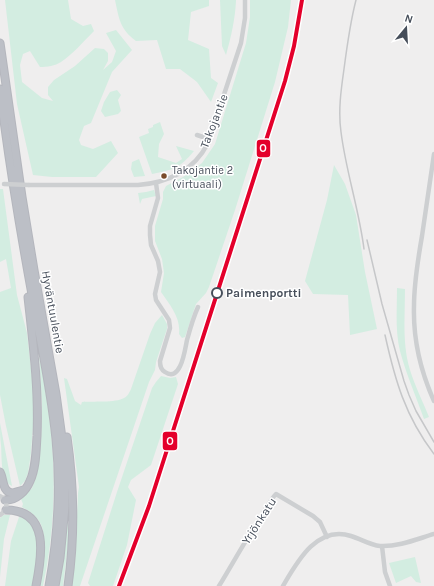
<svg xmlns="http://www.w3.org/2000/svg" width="434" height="586" viewBox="0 0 434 586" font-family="Karla,sans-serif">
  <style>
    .green { fill: #d3ede1 }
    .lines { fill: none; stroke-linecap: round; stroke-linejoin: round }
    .highway-casing { stroke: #b4b6bd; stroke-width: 9 }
    .minor { stroke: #cdcfd1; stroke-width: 4.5 }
    .highway { stroke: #bcbfc6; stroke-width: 7 }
    .rail { stroke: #c6c7c9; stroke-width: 1.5 }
    .minor-bridge { stroke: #cdcfd1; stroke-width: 4.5 }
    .rail-1-casing { stroke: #fff; stroke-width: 7 }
    .rail-1 { stroke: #e4002b; stroke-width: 4 }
    .bus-dot { fill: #7a4b2a; stroke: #fff; stroke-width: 1.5 }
    .stop-dot { fill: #fff; stroke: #464e5a; stroke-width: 2 }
    .labels { text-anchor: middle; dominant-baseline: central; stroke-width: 3; stroke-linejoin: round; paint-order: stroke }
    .bus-label { font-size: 11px; fill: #464e5a; stroke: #fff; text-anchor: start }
    .street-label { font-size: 12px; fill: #464e5a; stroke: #fff }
    .stop-label { font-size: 12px; font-weight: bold; fill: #464e5a; stroke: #fff; text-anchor: start }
    .line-badge { stroke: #fff; stroke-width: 1.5 }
    .badge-label { font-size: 11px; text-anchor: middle; font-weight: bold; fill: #fff }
  </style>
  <rect width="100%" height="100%" fill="#efeeee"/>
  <path class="green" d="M 5,0 L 68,0 L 71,19 L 83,26 L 91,24 L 94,31 C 84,41 72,55 61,62 C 55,66 47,67 40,67 L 30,51 L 23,54 L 20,65 L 22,82 L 42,98 L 53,101 L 48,95 L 48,87 L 54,80 L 75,66 L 95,48 L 104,49 L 108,53 L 108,61 L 103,70 L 112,62 L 116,51 L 106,33 L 116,30 L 132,50 L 112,72 L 91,123 L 84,126 L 79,140 L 81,145 L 93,149 L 111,141 L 118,153 L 96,177 L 52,177 L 33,175 L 17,104 Z
    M 115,0 L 209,0 L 209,6 L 191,12 L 188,40 L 209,49 L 211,78 L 218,83 L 211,102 L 197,82 L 180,69 L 166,69 L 157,40 L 136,41 C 120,29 119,19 115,0 Z
    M 220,0 L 236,0 L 236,1 C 235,20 231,37 226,55 L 222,46 Z
    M 250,0 L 291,0 L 288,27 L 275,82 L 235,210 L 209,287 L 206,293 L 196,304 L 185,337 L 182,338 L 179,334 C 181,318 170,305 161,292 L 164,273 L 162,259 L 155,241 L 155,226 L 163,199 L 163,192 L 166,186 L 183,177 L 202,163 L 215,144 L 246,43 L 250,17 Z
    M 117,90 L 121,95 L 118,100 L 121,111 L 118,114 L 105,117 L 101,111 L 104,102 L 110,92 Z
    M 160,122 L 164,134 L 159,144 L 158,157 L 176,163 L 182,159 L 176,146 L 194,151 C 180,168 173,170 152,174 L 139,137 L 149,133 L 148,129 L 153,127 L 153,125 Z
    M 139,159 L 145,176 L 134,177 L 131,169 L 132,162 Z
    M 334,165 L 345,184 L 356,215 L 365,272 L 377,329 L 350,335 L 348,295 L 313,294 L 305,281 L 327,200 Z
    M 0,189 L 3,189 L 17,295 L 27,333 L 33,386 L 33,427 L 31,453 L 28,473 L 25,481 L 20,486 L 6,426 L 0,395 L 0,292 L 11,288 L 6,259 L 0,262 Z
    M 154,190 L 156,196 L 142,199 L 140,204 L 138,193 L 146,192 Z
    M 397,288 L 405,289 C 405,316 402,344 410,370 C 415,386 423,402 429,417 L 424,419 C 416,396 406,374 400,351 C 395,331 397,309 397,288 Z
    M 162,315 L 167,324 L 167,329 L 156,362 L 155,370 L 149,382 L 80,586 L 71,586 L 75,561 L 78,493 L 79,487 L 64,378 L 67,379 L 75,401 L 81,405 L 82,402 C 92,401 116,403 124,398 C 128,396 129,393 131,389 L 150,334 L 155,323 Z
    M 39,353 C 44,383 50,413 52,444 C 56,491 53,540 43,586 L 38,586 C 41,570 49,534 39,521 C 35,515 28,510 22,507 L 23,504 L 21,499 L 32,488 L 37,474 L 41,441 L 42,405 Z
    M 161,376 L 170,378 L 176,377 L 178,384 L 151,465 L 131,480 L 128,487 L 136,500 L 127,545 L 113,586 L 90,586 L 88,583 L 117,492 L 152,388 L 156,382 Z
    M 0,423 L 12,486 C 0,481 2,457 1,445 C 0,438 0,431 0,423 Z
    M 68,484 L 68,545 L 63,586 L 57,586 Z
    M 4,515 L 10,515 L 4,539 L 0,577 L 0,518 Z
    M 21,515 L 33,524 L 37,538 L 38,552 L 33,586 L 5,586 L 11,541 L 19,517 Z
    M 415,557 L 421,583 L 416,582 L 411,576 L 396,583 L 389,563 Z"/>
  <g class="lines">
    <defs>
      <path id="highway" d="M 0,43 L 22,197 L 34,270 L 56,394 L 62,438 L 65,475 L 65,507 L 60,558 L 55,586
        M 0,89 C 8,156 19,223 31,289 C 40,339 51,388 56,439 C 61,488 58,537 49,586
        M 67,437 C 74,486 75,536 68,586
        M 0,472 C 4,479 2,493 13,493 C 17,492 19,491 23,490
        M 5,500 C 16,501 26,491 30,481 C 36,468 36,451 37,436 C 39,389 33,343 28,297
        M 6,510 C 50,510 42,556 36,586"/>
    </defs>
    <use href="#highway" class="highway-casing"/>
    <path class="minor" d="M 197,135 L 209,139
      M 434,154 C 430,182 426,209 422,236 C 418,259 414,283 414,306 C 413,339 421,372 434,401
      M 156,183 L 158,198 L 150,226 L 150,235 L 151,245 L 158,261 L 160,272 L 155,294 L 156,300 L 169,320 L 170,328 L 160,361 C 160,366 161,370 165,372 C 181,383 185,349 187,340 C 190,329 193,318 198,307
      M 29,185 L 138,185 C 167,183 194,171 208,143 L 241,43 L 245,18 L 245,0
      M 0,496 C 9,500 8,510 0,515
      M 382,546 L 385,572 L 390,586
      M 219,586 C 233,563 246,539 261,517 C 266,509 270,500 276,494 L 313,516 L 320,522 L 327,537
      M 283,586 C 297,562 317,525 351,536 C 361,539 370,545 380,546 C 398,547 417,539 434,534"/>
    <use href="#highway" class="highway"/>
    <path class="rail" d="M 356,0 C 350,23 347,46 344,69 C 341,90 338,111 341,132 C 346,172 359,209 364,249
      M 367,240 L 382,304 L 404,381 L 409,395 L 416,411 L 434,442
      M 385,335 C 395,380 405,416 434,454"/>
    <path class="minor-bridge" d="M 4,184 L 29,185"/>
    <defs>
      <path id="rail-1" d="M 119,586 L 149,506 L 285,81 L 294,46 L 302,0"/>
    </defs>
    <use href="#rail-1" class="rail-1-casing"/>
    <use href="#rail-1" class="rail-1"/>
  </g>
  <circle class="bus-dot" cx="164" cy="176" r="3.5"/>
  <circle class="stop-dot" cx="217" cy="293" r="5"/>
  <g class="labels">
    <g class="bus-label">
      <text x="172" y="170">Takojantie 2<tspan x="172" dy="14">(virtuaali)</tspan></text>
    </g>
    <g class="street-label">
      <text transform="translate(214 121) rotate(-69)">Takojantie</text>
      <text transform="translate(53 312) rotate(80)">Hyväntuulentie</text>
      <text transform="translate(259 521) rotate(-57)">Yrjönkatu</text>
    </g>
    <g class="stop-label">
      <text x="226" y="293">Paimenportti</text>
    </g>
  </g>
  <g class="line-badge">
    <rect x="256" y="139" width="15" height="19" rx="4" fill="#e4002b"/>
    <rect x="162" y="431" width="16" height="20" rx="4" fill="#e4002b"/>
  </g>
  <g class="badge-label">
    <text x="263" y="152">O</text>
    <text x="170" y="445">O</text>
  </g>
  <g transform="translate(406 28) rotate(18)" stroke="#ffffff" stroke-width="3" paint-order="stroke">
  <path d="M0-3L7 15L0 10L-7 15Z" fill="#464e5a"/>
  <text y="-6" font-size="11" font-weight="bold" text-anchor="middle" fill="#464e5a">N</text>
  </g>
</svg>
